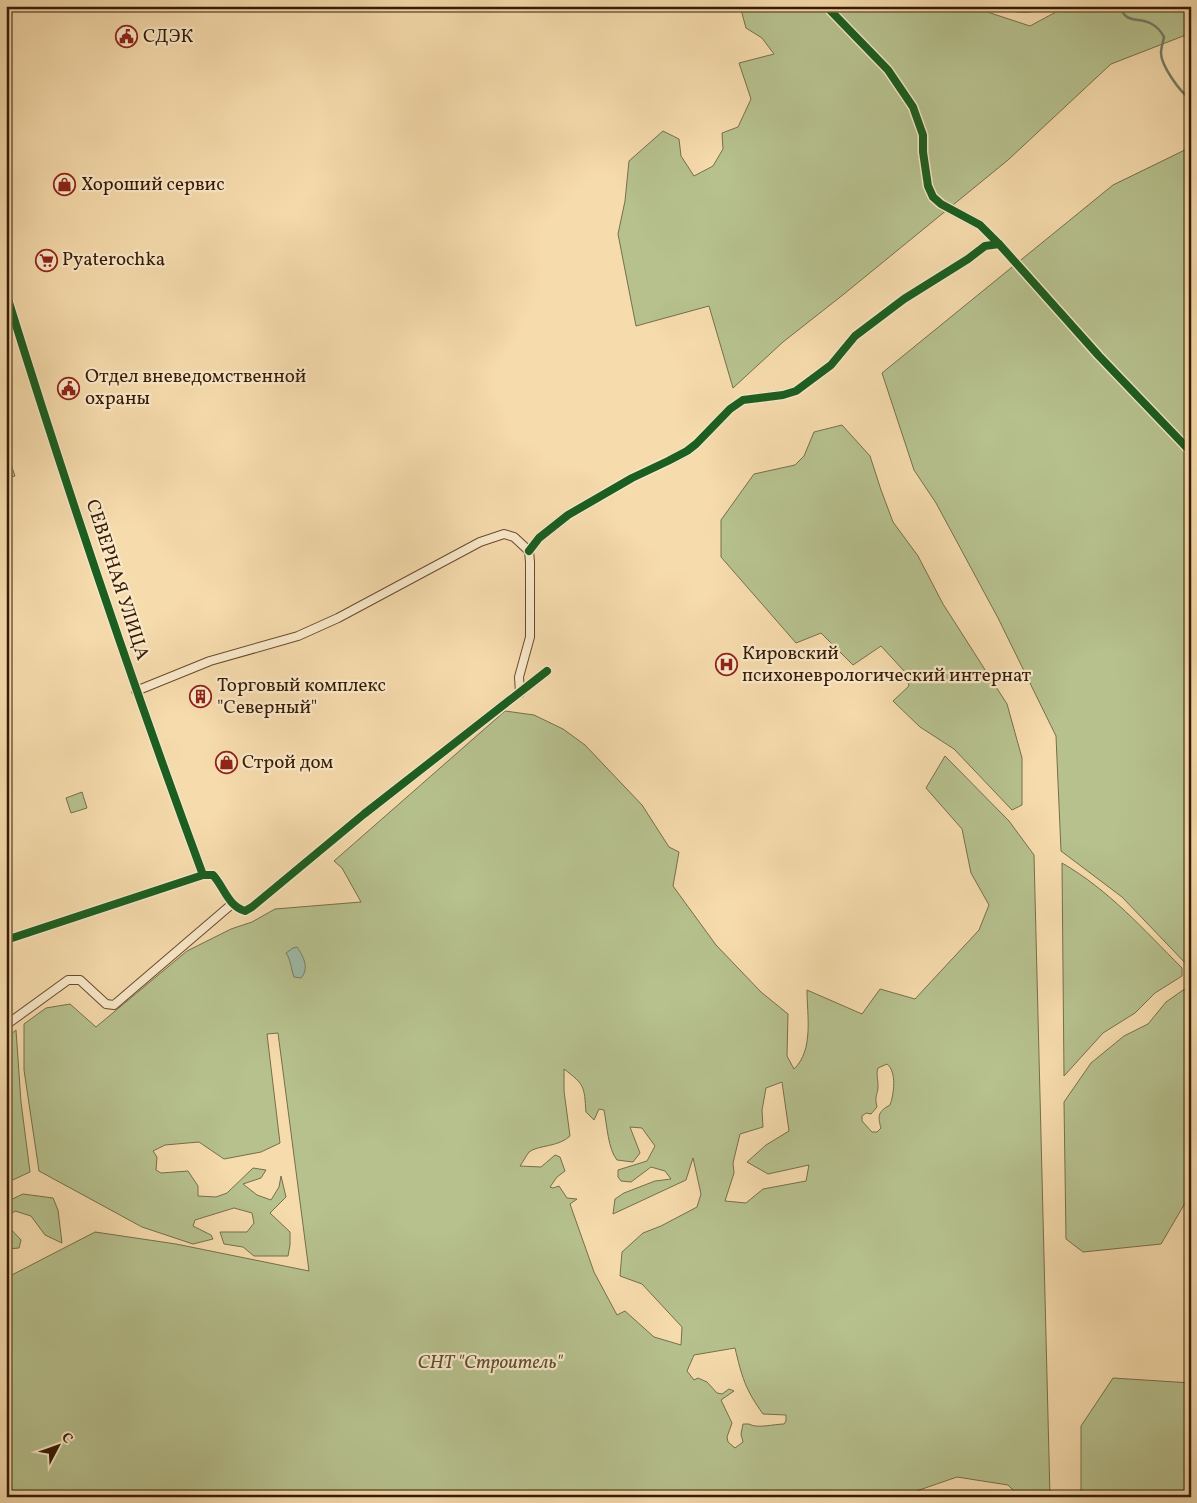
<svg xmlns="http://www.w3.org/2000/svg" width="1197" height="1503" viewBox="0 0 1197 1503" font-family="Vollkorn,serif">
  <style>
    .green { fill: #b6c18e; stroke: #766e4a; fill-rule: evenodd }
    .water { fill: #9dbba8; stroke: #747b67 }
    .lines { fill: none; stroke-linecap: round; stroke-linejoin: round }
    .stream { stroke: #747b67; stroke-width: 2.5 }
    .minor-casing { stroke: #664b2f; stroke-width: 10 }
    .minor { stroke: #f9e8c9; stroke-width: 8 }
    .cycleway-casing { stroke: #f9e8c9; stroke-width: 11 }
    .cycleway { stroke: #1b5e20; stroke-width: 8 }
    .labels { text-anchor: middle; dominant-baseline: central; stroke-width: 4.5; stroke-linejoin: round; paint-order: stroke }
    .poi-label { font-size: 19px; fill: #361b05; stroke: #f9e8c9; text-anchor: start }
    .street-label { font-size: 19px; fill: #361b05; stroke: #f9e8c9 }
    .park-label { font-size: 19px; font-style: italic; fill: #5c4d2e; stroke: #f9e8c9 }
  </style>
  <rect width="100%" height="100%" fill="#f6dbac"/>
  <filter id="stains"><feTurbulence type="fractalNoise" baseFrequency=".004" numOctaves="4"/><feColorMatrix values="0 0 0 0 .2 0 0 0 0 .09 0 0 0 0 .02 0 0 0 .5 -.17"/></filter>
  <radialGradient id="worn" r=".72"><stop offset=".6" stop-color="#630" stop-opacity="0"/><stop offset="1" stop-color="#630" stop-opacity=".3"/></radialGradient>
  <path class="green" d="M 740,6 L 969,6 L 1030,26 L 1056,12 L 1061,6 L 1190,6 L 1191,33 L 1111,64 L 1008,160 L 844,294 L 783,342 L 733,388 L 709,306 L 636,326 L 618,234 L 625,201 L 629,161 L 663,131 L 679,139 L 681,156 L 694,176 L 713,166 L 723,149 L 722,133 L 738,127 L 751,99 L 739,63 L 774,54 L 762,38 L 746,28 Z
    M 997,6 L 1044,6 C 1030,17 1012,12 997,6 Z
    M 1191,147 L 1191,969 L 1122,897 L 1061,851 L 1056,736 L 998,618 L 936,503 L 914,470 L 882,373 L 1113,185 Z
    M 842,425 L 870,456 L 881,490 L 893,522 L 918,556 L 943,604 L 1007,704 L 1022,758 L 1022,805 L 1012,810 L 954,749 L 920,727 L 893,701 L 909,686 L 905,672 L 881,646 L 853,665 L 821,633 L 796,643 L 721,557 L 721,520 L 754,474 L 795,465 L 804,456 L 814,432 Z
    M 9,459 L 15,476 L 6,478 L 6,460 Z
    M 505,711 L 534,715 L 563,729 L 585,745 L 642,805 L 669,847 L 679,852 L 673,886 L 716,945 L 761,992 L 788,1014 L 787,1056 L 794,1069 C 814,1050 807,1015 807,990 L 862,1014 L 880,989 L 915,999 L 979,930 L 989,905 L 971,873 L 962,829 L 926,788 L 945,756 L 1009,821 L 1034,855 L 1050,1497 L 1020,1497 L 1008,1485 L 957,1477 L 899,1497 L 870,1495 L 868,1497 L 6,1497 L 6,1278 L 95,1232 L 176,1244 L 309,1271 L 278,1033 L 267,1034 L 280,1143 L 261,1152 L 224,1159 L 199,1142 L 165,1145 L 153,1151 L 157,1157 L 156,1170 L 161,1173 L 188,1171 L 198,1186 L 198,1196 L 216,1197 L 227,1193 L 253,1168 L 266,1170 L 261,1178 L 243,1184 L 257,1195 L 271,1200 L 279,1187 L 281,1176 L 286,1197 L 270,1213 L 290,1232 L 290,1245 L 288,1256 L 254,1256 L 243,1247 L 224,1244 L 220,1232 L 247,1232 L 254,1223 L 252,1213 L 234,1208 L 195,1220 L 193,1226 L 211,1235 L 213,1239 L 193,1244 L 142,1227 L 39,1171 L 24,1070 L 24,1024 L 46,1008 L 70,1004 L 96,1027 L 187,951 L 231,929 L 252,922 L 275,909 L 361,902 L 342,868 L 334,861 ZM 887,1064 C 897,1072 894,1094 890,1105 C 879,1111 877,1115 881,1128 L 877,1132 L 872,1132 L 862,1121 L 862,1116 L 866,1113 L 871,1114 L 877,1107 C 874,1095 878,1095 878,1086 C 878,1079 876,1074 878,1068 ZM 564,1069 C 585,1085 584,1086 586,1112 L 594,1120 L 599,1109 L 604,1110 C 607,1125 608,1149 617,1160 L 633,1162 L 640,1153 L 630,1127 L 642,1128 L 655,1146 L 647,1161 L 618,1170 L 618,1177 L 621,1181 L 631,1182 L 651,1167 L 665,1171 L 671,1179 L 655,1181 L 624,1193 L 615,1199 L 613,1214 L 686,1180 L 693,1158 L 701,1194 L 697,1207 L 661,1226 L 643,1233 L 622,1252 L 620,1276 L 642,1284 L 682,1327 L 681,1345 L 654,1337 L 625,1311 L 617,1315 L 594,1272 L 570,1204 L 577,1199 L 567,1198 L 559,1186 L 553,1188 L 550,1187 L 557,1177 L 565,1171 L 560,1157 L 555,1155 L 541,1167 L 520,1166 C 523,1162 526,1156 529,1152 C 538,1145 559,1147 570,1136 L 564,1091 ZM 782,1082 L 789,1131 L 766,1145 L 747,1162 L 768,1174 L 809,1165 L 806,1181 L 763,1189 L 746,1203 L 725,1201 L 734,1173 L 733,1163 L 740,1134 L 763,1127 L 762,1110 L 766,1088 ZM 735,1348 C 742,1377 745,1389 763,1414 L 786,1415 L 786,1421 L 784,1424 C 774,1424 757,1429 749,1424 L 743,1424 L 741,1434 L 743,1442 L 735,1448 L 728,1442 L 727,1437 L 732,1423 L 721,1400 L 734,1391 L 729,1389 L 722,1394 L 717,1393 L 707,1382 L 698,1378 L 694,1380 L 687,1371 L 694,1355 Z
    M 82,792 L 87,808 L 71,813 L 66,798 Z
    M 1062,863 C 1109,890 1144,930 1182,968 L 1182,976 L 1155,993 L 1135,1013 L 1103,1033 L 1064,1076 Z
    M 1186,988 L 1191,988 L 1191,1193 L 1161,1244 L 1083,1252 L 1066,1239 L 1064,1102 L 1091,1063 L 1124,1036 L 1148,1024 L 1166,1002 Z
    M 16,1030 L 21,1102 L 30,1172 L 6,1183 L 6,1038 Z
    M 23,1194 L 53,1198 L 58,1210 L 62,1243 L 45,1235 L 31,1216 L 15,1211 L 6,1218 L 6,1202 Z
    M 6,1224 L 21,1240 L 19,1248 L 7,1249 Z
    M 1113,1378 L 1191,1383 L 1191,1497 L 1081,1497 L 1081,1426 Z"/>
  <path class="water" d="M 297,947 C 303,956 310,968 301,978 L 294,977 C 291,969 291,960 286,953 L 293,948 Z"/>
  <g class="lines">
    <path class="stream" d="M 1120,6 C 1125,24 1138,17 1150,23 C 1156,26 1161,31 1164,37 C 1163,42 1161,48 1161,53 C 1161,65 1180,93 1191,99"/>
    <defs>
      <path id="minor" d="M 826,6 L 888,70 L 913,107 L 923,135 L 923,152 L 928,186 L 933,197 L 941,204 L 980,225 L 999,244 L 1099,356 L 1191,452
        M 6,293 C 67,489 132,683 203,875
        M 529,551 L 539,538 L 568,515 L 632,478 L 668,461 L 687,451 L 696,444 L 730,409 L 743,400 L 783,395 L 796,391 L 831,365 L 855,336 L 904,299 L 968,259 L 985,246 L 999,244
        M 136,691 L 210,661 L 298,636 L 338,618 L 480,542 L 504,534 L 514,537 L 529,551 L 530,562 L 530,637 L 519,677 L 520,693
        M 6,940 L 203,875 L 213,875 C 224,887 228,906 245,911 L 252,907 L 364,814 L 547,671
        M 6,1025 L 68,980 L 80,980 L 106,1004 L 114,1005 L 232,904"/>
    </defs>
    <use href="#minor" class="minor-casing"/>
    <use href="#minor" class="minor"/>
    <defs>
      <path id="cycleway" d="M 826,6 L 888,70 L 913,107 L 923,135 L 923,152 L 928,186 L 933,197 L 941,204 L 980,225 L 999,244 L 1099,356 L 1191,452
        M 6,293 C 67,489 132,683 203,875
        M 529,551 L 539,538 L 568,515 L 632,478 L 668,461 L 687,451 L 696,444 L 730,409 L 743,400 L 783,395 L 796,391 L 831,365 L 855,336 L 904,299 L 968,259 L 985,246 L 999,244
        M 6,940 L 203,875 L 213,875 C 224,887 228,906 245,911 L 252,907 L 364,814 L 547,671"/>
    </defs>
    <use href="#cycleway" class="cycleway-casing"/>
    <use href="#cycleway" class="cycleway"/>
  </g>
  <defs>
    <symbol id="civic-ring" viewBox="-11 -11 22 22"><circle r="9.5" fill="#f9e8c9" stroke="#8f2418" stroke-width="1.5"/><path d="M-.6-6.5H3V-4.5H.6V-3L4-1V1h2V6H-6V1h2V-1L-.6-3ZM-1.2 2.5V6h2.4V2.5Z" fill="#8f2418"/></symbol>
    <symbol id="shop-ring" viewBox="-11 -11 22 22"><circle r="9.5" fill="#f9e8c9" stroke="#8f2418" stroke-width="1.5"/><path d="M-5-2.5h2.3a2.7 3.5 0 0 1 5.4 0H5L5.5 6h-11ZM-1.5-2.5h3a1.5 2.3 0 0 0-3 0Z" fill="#8f2418"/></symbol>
    <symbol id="supermarket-ring" viewBox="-11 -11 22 22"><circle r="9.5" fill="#f9e8c9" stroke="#8f2418" stroke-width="1.5"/><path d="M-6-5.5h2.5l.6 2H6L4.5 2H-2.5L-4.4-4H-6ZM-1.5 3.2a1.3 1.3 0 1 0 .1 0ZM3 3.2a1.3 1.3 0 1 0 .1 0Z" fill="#8f2418"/></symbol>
    <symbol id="hospital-ring" viewBox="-11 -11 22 22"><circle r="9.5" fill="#f9e8c9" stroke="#8f2418" stroke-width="1.5"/><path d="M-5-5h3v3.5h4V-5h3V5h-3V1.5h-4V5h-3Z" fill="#8f2418"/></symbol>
    <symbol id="building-ring" viewBox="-11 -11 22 22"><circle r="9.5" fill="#f9e8c9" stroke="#8f2418" stroke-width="1.5"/><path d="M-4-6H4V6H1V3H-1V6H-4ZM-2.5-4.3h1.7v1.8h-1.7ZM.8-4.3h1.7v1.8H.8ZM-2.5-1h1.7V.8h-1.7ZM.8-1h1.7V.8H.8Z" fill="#8f2418"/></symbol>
  </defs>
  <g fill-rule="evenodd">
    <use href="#civic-ring" x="114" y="24" width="25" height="25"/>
    <use href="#shop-ring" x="52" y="172" width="25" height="25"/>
    <use href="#supermarket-ring" x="34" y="248" width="25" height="25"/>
    <use href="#civic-ring" x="56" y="376" width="25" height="25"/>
    <use href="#hospital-ring" x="714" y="652" width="25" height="25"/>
    <use href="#building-ring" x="188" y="684" width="25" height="25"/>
    <use href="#shop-ring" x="214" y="750" width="25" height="25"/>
  </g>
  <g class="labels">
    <g class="poi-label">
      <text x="143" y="37">СДЭК</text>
      <text x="81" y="185">Хороший сервис</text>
      <text x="62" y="260">Pyaterochka</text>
      <text x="85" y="377">Отдел вневедомственной<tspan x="85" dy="22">охраны</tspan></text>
      <text x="742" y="654">Кировский<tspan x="742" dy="22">психоневрологический интернат</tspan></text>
      <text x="217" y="686">Торговый комплекс<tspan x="217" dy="22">"Северный"</tspan></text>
      <text x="242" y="763">Строй дом</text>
    </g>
    <g class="street-label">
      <text transform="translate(117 580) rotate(72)">СЕВЕРНАЯ УЛИЦА</text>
    </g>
    <g class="park-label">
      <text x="490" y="1363">СНТ "Строитель"</text>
    </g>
  </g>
  <rect width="1197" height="1503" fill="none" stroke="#f6dbac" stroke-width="25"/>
  <rect x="8" y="8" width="1182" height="1488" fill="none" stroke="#361b05" stroke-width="2.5"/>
  <rect x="12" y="12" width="1172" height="1478" fill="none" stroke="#361b05"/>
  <g transform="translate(58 1446) rotate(49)" stroke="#f9e8c9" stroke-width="4" paint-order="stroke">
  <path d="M0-4L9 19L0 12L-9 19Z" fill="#361b05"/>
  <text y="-8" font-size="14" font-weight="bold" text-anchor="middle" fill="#361b05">С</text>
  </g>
  <rect width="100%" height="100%" filter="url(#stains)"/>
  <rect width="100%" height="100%" fill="url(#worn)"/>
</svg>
